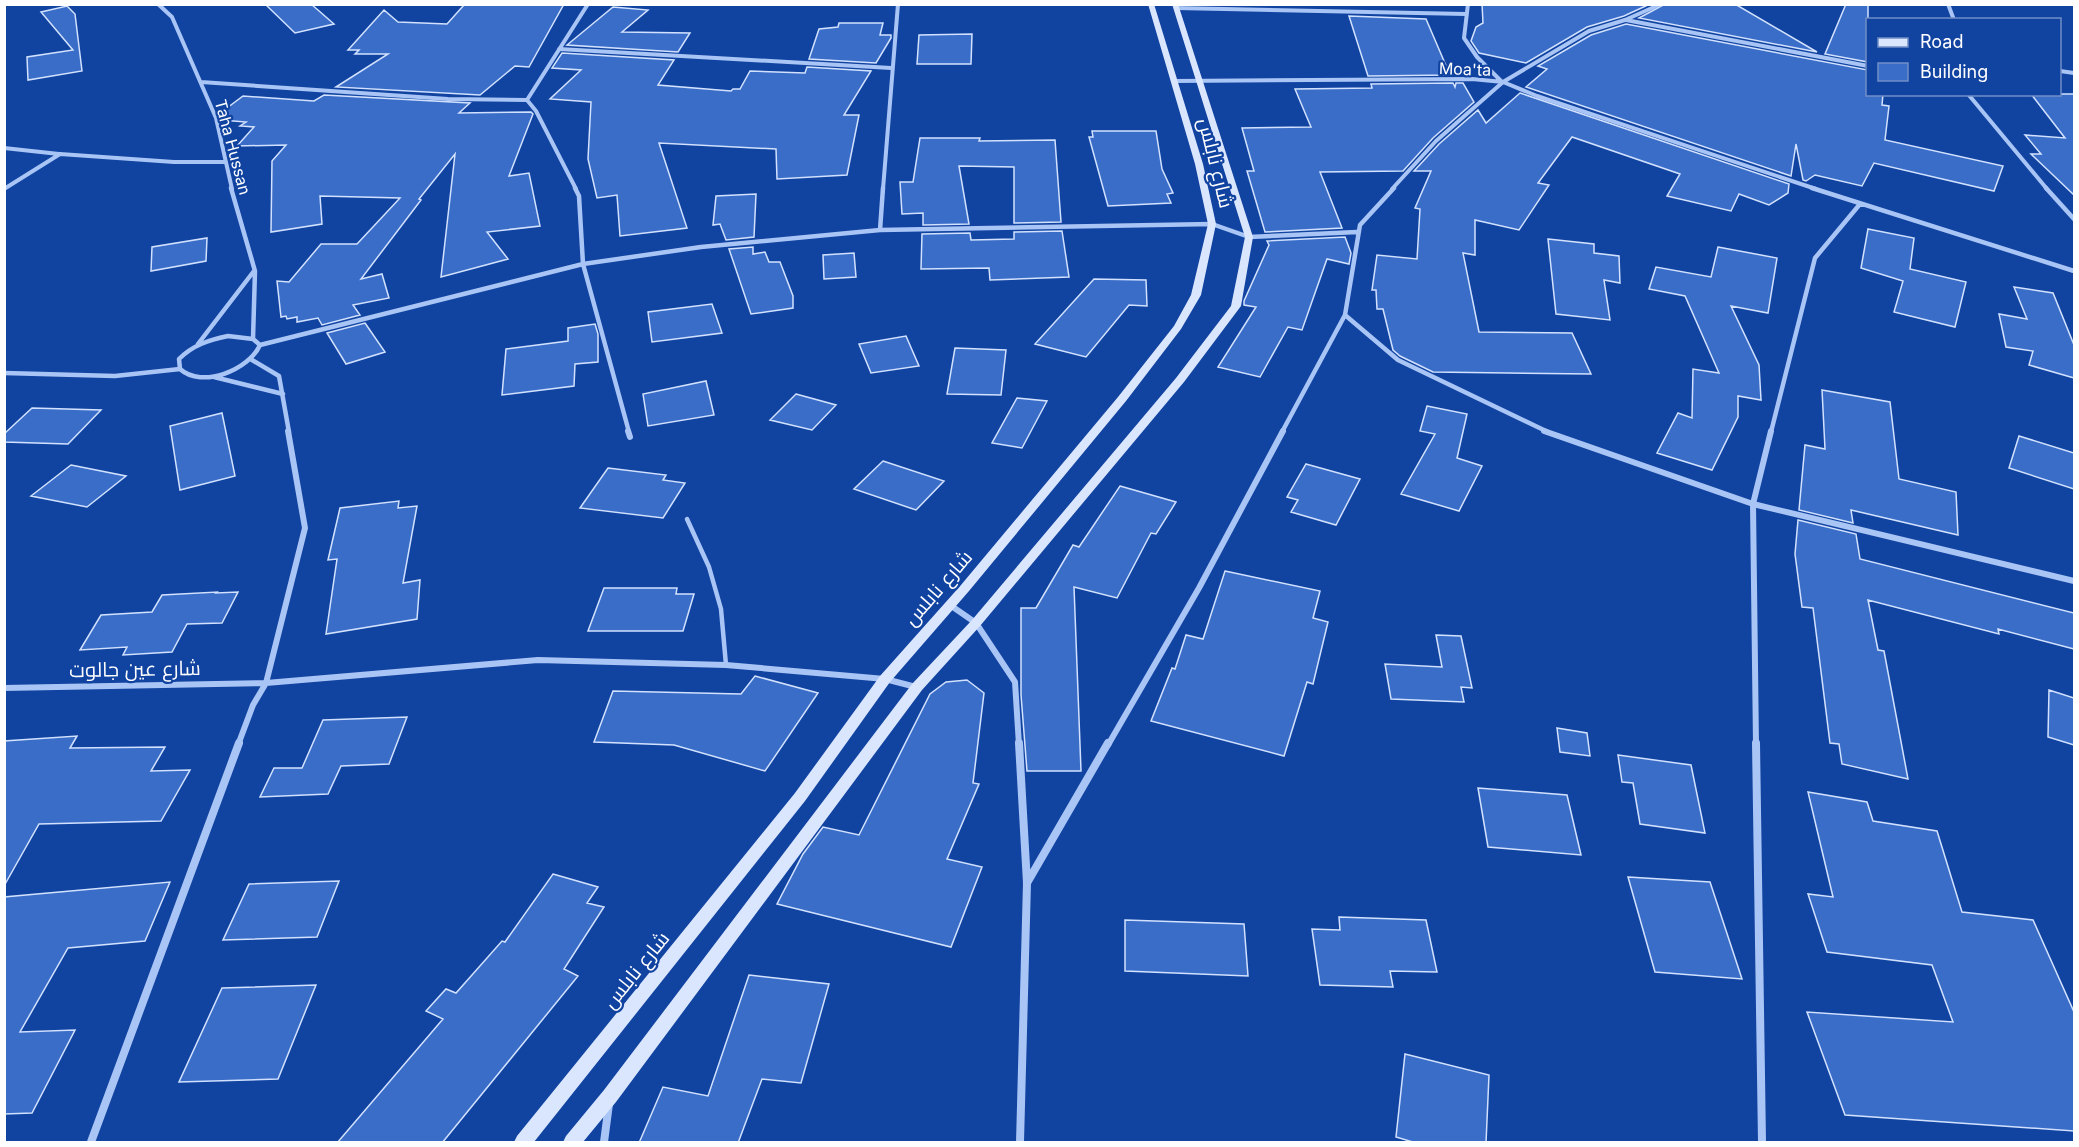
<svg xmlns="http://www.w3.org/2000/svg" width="2079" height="1147" viewBox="0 0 2079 1147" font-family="Inter,Cairo,sans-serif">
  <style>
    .building { fill: #3a6dc8; stroke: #d2e2fe; stroke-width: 1.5 }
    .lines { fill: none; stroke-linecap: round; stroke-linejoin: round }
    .lane { stroke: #a9c5f5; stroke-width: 4.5 }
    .street-far3 { stroke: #a9c5f5; stroke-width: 4 }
    .street-far2 { stroke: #a9c5f5; stroke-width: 4.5 }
    .street-far1 { stroke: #a9c5f5; stroke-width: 6 }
    .street { stroke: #a9c5f5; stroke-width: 8 }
    .secondary { fill: #dae6fe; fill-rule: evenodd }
    .labels { text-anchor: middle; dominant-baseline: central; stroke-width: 4.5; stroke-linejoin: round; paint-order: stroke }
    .far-street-label { font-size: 16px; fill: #fff; stroke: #1143a1 }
    .street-label { font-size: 20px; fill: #fff; stroke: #1143a1 }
  </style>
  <rect width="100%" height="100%" fill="#1143a1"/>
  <path class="building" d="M 265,4 L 311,4 L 334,24 L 295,33 Z
    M 529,4 L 564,4 L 529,67 L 515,66 L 480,95 L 336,87 L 388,54 L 355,54 L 359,50 L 348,50 L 384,10 L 398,22 L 447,24 L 464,5 Z
    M 1482,4 L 1650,4 L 1624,16 L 1587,27 L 1526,63 L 1479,53 L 1471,41 L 1476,27 L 1483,23 Z
    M 1665,4 L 1735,4 L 1817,52 L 1639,18 Z
    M 1846,4 L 1868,4 L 1868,62 L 1825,54 Z
    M 67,6 L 75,14 L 82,71 L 28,80 L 27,57 L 73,50 L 41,12 Z
    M 613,7 L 648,10 L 622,32 L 690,33 L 678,52 L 567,45 Z
    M 1349,16 L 1426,19 L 1450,75 L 1368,76 Z
    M 839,23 L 883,23 L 880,35 L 891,35 L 891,38 L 876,63 L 809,59 L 819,29 L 838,27 Z
    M 1626,24 L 1868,70 L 1868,94 L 1883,94 L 1882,105 L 1889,106 L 1885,140 L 2003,166 L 1994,191 L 1874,163 L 1862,186 L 1815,175 L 1806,181 L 1803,180 L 1796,144 L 1791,176 L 1526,87 L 1547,69 L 1538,66 L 1591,35 Z
    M 972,34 L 971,64 L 917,64 L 919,35 Z
    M 562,53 L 674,60 L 658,85 L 731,91 L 733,89 L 740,89 L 750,71 L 805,73 L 807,67 L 871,71 L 844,115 L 859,115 L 847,175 L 777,179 L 776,149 L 659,143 L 687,228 L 620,236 L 617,195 L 597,198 L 588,159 L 591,102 L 550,99 L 581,70 L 552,68 Z
    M 1453,83 L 1455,87 L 1456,83 L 1463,83 L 1474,102 L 1433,138 L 1403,171 L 1320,172 L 1342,228 L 1265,232 L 1247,171 L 1254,171 L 1242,128 L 1311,127 L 1295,89 L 1372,88 L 1371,84 Z
    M 1520,93 L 1789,184 L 1788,193 L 1769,205 L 1739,194 L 1731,211 L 1667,196 L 1680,174 L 1572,137 L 1538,183 L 1549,185 L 1519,230 L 1475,220 L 1475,255 L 1463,253 L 1479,332 L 1572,333 L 1591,374 L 1433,372 L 1400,356 L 1393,350 L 1383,309 L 1377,309 L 1376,290 L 1372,290 L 1377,255 L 1417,259 L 1420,209 L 1415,208 L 1431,171 L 1414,171 L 1439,144 L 1478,110 L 1486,123 Z
    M 2031,94 L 2074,94 L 2074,195 L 2031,154 L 2041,154 L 2025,135 L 2065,138 Z
    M 324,95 L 470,103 L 459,113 L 531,112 L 533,114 L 509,176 L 529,173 L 540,226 L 487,232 L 508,259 L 441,277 L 455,154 L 419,199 L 421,200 L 361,279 L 382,274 L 389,298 L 353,305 L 360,315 L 322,325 L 318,318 L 297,322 L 297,317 L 287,319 L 286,316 L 281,317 L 277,281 L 289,282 L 321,244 L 357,244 L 400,198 L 320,196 L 322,224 L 271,232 L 272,161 L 286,145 L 237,146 L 254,127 L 240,126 L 246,122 L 221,120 L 219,114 L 243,96 L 314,101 Z
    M 1092,131 L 1156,131 L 1162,169 L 1173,193 L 1167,194 L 1171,203 L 1108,206 L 1089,137 L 1093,137 Z
    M 920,138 L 980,138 L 979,141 L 1055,140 L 1061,222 L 1014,223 L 1014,167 L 959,166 L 969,224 L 923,225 L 923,213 L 902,214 L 900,182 L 913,182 Z
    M 756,194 L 754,237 L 726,240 L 720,224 L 713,225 L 716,196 Z
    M 1868,229 L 1914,238 L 1910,269 L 1966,282 L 1955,327 L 1894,312 L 1903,281 L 1861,268 Z
    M 1062,231 L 1069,277 L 990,280 L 989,268 L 921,269 L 922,234 L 970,233 L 971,240 L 1014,239 L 1014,232 Z
    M 1345,237 L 1351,253 L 1349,264 L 1327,259 L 1302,330 L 1288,327 L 1260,377 L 1218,367 L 1256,307 L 1244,305 L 1244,301 L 1269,245 L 1267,241 Z
    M 207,238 L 206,261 L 151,271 L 152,247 Z
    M 1548,239 L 1594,244 L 1594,253 L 1619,256 L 1620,283 L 1604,280 L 1610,320 L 1556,314 Z
    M 753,247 L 753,254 L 765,252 L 769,262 L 780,262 L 793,296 L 793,308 L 751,314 L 729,249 Z
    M 1718,247 L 1777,258 L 1768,313 L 1731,306 L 1759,365 L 1761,400 L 1738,396 L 1738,417 L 1712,470 L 1657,453 L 1678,413 L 1692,418 L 1693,369 L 1719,373 L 1685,296 L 1649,289 L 1656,267 L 1711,277 Z
    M 854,253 L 856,277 L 824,279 L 823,255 Z
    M 1094,279 L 1146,280 L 1147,306 L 1129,305 L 1086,357 L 1035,344 Z
    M 2014,287 L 2053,293 L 2074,345 L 2074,378 L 2029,365 L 2033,351 L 2006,347 L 1999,314 L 2027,319 Z
    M 712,304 L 722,333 L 652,342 L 648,312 Z
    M 365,323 L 385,352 L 346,364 L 327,333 Z
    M 595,324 L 598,334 L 598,362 L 575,364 L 574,386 L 502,395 L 506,349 L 568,341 L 568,328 Z
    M 906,336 L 919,366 L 871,373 L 859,344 Z
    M 955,348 L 1006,350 L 1001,395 L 947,394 Z
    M 706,381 L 714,415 L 648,426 L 643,394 Z
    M 1822,390 L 1890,402 L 1899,479 L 1956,492 L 1958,535 L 1851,510 L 1853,523 L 1799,510 L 1805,445 L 1825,449 Z
    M 796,394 L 836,405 L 812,430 L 770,420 Z
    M 1017,398 L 1047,401 L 1022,448 L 992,443 Z
    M 1427,406 L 1467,414 L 1457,458 L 1482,466 L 1459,511 L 1401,494 L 1435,434 L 1420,431 Z
    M 32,408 L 101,410 L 68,444 L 4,442 L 4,434 Z
    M 222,413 L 235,476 L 180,490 L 170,426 Z
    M 2019,436 L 2074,453 L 2074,489 L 2009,468 Z
    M 883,461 L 944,481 L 916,510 L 854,489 Z
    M 1306,464 L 1360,479 L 1336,525 L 1291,512 L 1298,500 L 1287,497 Z
    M 71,465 L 126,476 L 87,507 L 31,496 Z
    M 608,468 L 666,475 L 663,480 L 685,483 L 663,518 L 580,508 Z
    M 1120,486 L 1176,502 L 1156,534 L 1151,533 L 1117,598 L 1074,587 L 1081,771 L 1027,771 L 1021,695 L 1021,608 L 1036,608 L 1073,545 L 1079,547 Z
    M 399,501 L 398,508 L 417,506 L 403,583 L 420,580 L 417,619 L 326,634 L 337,559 L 328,560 L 340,508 Z
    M 1798,520 L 1856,534 L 1860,559 L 2074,613 L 2074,649 L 1998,629 L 1999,634 L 1868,600 L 1878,650 L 1884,651 L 1908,779 L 1842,764 L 1839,744 L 1830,743 L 1813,608 L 1802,607 L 1795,554 Z
    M 1225,571 L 1320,591 L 1313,618 L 1328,622 L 1313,684 L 1307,682 L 1284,756 L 1151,721 L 1172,668 L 1175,669 L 1186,635 L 1203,639 Z
    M 604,588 L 677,588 L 676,594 L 694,594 L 683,631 L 588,631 Z
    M 217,592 L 216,593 L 238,592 L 222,623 L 187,624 L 172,652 L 123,655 L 127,647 L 80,650 L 101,615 L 152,612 L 162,595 Z
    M 1436,635 L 1461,636 L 1472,688 L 1461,687 L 1464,702 L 1391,699 L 1385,664 L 1442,667 Z
    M 755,676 L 818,693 L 765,771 L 674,745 L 594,742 L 613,691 L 741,694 Z
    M 967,680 L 984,693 L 973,783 L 979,784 L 947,859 L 982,867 L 951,947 L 777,904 L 803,854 L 823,827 L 859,835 L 930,694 L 946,682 Z
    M 2049,690 L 2074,698 L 2074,745 L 2048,737 Z
    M 407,717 L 389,764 L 341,766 L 328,794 L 260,797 L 274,768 L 302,768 L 323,720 Z
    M 1557,728 L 1587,733 L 1590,756 L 1560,752 Z
    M 77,736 L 70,748 L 165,747 L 151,771 L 190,770 L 161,821 L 39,824 L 4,886 L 4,741 Z
    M 1618,755 L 1691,765 L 1705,833 L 1640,824 L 1633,783 L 1622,782 Z
    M 1478,788 L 1567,795 L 1581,855 L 1488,847 Z
    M 1808,792 L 1867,802 L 1873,821 L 1937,831 L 1962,912 L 2033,920 L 2074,1012 L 2074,1131 L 1845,1115 L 1807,1012 L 1953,1022 L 1932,965 L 1827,952 L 1808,894 L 1833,897 Z
    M 553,874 L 598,887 L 587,903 L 604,907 L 564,969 L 578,976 L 442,1143 L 337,1143 L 443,1019 L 426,1011 L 446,989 L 456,993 L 502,941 L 505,942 Z
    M 1628,877 L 1710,882 L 1742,979 L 1655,972 Z
    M 339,881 L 317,937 L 223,940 L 249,884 Z
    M 170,882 L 145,941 L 68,948 L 20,1032 L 75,1030 L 32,1113 L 4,1114 L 4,897 Z
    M 1339,917 L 1426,920 L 1437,972 L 1390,971 L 1393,987 L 1320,985 L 1312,929 L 1340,930 Z
    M 1125,920 L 1244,924 L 1248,976 L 1125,971 Z
    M 749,975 L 829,984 L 801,1083 L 762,1079 L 738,1143 L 639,1143 L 663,1087 L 708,1096 Z
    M 316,985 L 278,1079 L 179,1082 L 222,988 Z
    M 1405,1054 L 1489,1075 L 1486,1143 L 1416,1143 L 1396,1137 Z"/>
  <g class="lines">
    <path class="lane" d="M 687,519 L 709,567 L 721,609 L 726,665"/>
    <path class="street-far3" d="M 158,4 L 172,17 L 216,118 L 232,189
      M 1468,4 L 1464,38 L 1477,57 L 1502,82
      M 1948,4 L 1954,20
      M 1176,8 L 1466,14
      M 1626,20 L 1868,66
      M 559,49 L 891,68
      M 2060,71 L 2074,73
      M 1174,81 L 1472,79 L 1503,82 L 1537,96 L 1816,189
      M 201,82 L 448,99 L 527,100
      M 1968,94 L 2047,189
      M 4,148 L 59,154
      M 4,189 L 60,154 L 174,162 L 224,162
      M 576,189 L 536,111 L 527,100 L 588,4
      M 883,189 L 898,4
      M 1392,189 L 1436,141 L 1503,82 L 1589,31 L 1625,20 L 1661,4"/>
    <path class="street-far2" d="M 231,188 L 255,271 L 253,339
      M 575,188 L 579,196 L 583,264 L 629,432
      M 1812,188 L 2074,271
      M 2046,188 L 2074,219
      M 880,230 L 883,188
      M 1345,315 L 1398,360 L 1548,432
      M 228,336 L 253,339 L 260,345 C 249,370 202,389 180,369 L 179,359 C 193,345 209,340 228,336 Z
      M 198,344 L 254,271
      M 260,345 L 583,264 L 701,247 L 880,230 L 1212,224 L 1249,237 L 1357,232
      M 252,360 L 279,376 L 289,432
      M 4,373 L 115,376 L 180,369
      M 214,377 L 283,394
      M 1282,432 L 1345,315 L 1360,225 L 1394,188
      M 1771,432 L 1815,258 L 1860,204"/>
    <path class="street-far1" d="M 288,431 L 305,528 L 266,683 L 538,660 L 726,665 L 885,679 L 916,687
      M 628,431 L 630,437
      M 1544,431 L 1753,504 L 2074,581
      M 950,605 L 976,623 L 1015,682 L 1019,745
      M 4,688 L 266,683
      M 238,745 L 253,705 L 266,683
      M 1108,745 L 1199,588 L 1283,431
      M 1756,745 L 1753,504 L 1771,431"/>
    <path class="street" d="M 1019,743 L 1027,883 L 1020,1142
      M 1756,743 L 1762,1142
      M 1027,883 L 1108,743
      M 91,1142 L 239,743
      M 604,1142 L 609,1104"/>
    <path class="secondary" d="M 1148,4 L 1154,4 L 1203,164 L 1216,224 L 1201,295 L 1181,329 L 1126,401 L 969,591 L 890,682 L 805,801 L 534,1142 L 514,1142 L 517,1136 L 795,793 L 880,676 L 961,585 L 1118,397 L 1174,326 L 1191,295 L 1208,224 L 1195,164 Z
      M 1172,4 L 1178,4 L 1253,237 L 1241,306 L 1184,382 L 980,626 L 922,690 L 616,1102 L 583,1142 L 563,1142 L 566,1136 L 604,1090 L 912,684 L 972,620 L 1176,378 L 1231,306 L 1245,237 Z"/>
  </g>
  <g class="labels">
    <g class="far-street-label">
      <text transform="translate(1465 69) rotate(2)">Moa'ta</text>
      <text transform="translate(233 147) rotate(75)">Taha Hussan</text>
    </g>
    <g class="street-label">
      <text transform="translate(1216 163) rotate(76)">شارع نابلس</text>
      <text transform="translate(938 588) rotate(-49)">شارع نابلس</text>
      <text transform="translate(135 669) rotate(-1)">شارع عين جالوت</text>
      <text transform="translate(636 970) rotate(-51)">شارع نابلس</text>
    </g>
  </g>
  <rect width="2079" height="1147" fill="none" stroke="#ffffff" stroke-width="12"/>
  <rect x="1866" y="18" width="195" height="78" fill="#1143a1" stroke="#708ec7" stroke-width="1.5"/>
  <rect x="1878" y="38" width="30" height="9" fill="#dae6fe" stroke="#708ec7" stroke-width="1.5"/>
  <text x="1920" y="48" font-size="18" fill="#ffffff">Road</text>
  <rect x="1878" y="63" width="30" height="18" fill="#3a6dc8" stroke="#708ec7" stroke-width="1.5"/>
  <text x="1920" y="78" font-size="18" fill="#ffffff">Building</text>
</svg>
